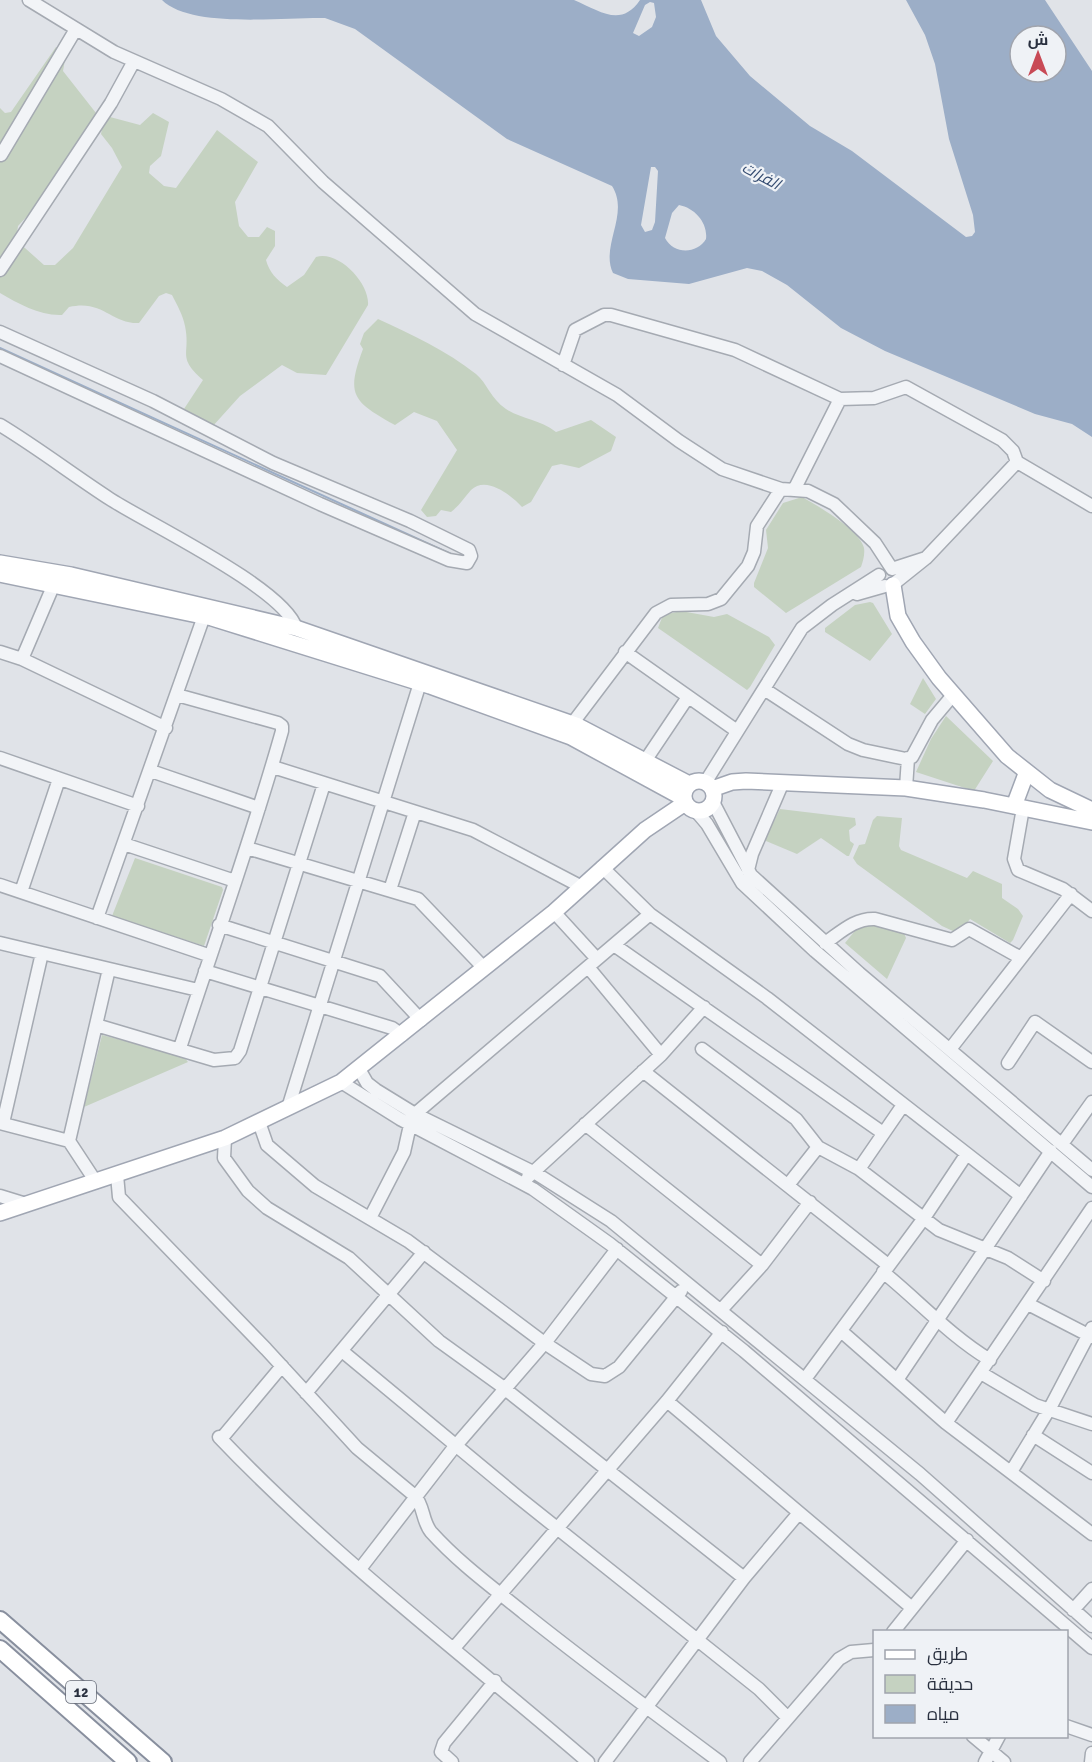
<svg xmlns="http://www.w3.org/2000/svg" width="1092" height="1762" viewBox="0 0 1092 1762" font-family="Signika,Cairo,sans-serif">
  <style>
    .green { fill: #c5d2c1 }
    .water { fill: #9caec7; fill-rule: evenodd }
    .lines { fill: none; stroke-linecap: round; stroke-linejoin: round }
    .stream { stroke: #9caec7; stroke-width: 2 }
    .minor-casing { stroke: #a5aab2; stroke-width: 15 }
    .major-casing { stroke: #a0a6b3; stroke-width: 18 }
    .highway-casing { stroke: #888f9e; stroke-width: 20 }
    .minor { stroke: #f2f4f7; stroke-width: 12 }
    .major { stroke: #fff; stroke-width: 15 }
    .highway { stroke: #fff; stroke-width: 16 }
    .labels { text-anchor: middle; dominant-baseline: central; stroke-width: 4.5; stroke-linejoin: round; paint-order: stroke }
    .shield { fill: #eff2f6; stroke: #646a76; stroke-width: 1.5 }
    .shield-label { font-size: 14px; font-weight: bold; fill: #29303f }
    .water-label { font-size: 16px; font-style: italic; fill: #354c71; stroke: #eff2f6 }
  </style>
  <rect width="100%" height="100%" fill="#e0e3e8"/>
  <path class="green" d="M 56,47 L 66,54 L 63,71 L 96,113 L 31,212 L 18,226 L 16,240 L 44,265 L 55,265 L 73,248 L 122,167 L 112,148 L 101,134 L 103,123 L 110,117 L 140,125 L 153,113 L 169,122 L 161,156 L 150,166 L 149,173 L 164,186 L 176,188 L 217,130 L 258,162 L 235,202 L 239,226 L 248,237 L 259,237 L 267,227 L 275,231 L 275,246 L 266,260 C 269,272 277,280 287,287 L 304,275 L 316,257 C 339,250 370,284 368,305 L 326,375 L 297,373 L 282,365 L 240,396 L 212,427 L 182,412 L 203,380 C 176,356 191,355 185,326 C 183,315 177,305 172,295 L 166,293 L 159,296 L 139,323 C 111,324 103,299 69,307 L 62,315 C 40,316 19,304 0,293 L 0,108 L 5,113 L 11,112 Z
    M 378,319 C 411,334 447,351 476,374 C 487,383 491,399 506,409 C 521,419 539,419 556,432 L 591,420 L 616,437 L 611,451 L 579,468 L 561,464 L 552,466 L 531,502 L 522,507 C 511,495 486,475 471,490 C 464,498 460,505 451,512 L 441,510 L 436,516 L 427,517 L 421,510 L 457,450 L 437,421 L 414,412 L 395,425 C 352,401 346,395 363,349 L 360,344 L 364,333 Z
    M 802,497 C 818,506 860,530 864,548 C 865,554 863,561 861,567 L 786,613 L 754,587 L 754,583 L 768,548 L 766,530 L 783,503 Z
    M 870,602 L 873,603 L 892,634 L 870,661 L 825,632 L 825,628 L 855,605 Z
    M 681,611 L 714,617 L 727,614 L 769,637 L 775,645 L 750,687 L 747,690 L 658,628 L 663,615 Z
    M 923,678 L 936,699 L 925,714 L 910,704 Z
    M 946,716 L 993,761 L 974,791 L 916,772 L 931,739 Z
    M 780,809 L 855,818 L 856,825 L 849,830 L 850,841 L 854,844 L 849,856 L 847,856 L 821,838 L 797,854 L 766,841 L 765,839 Z
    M 877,816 L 902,818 L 899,846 L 901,850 L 967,878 L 973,871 L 1002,884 L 1002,898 L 1018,909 L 1023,916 L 1013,940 L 1010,943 L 970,919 L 963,928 L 955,932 L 942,926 L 857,864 L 853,858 L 859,845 L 865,844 L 873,820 Z
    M 135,858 L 222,887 L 223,890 L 204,946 L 112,916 Z
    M 879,925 L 904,933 L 906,938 L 887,979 L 845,943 L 858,927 Z
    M 102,1035 L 183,1056 L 188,1062 L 84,1107 Z"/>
  <path class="water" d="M 162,0 L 574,0 C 600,11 621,28 640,0 L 701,0 L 716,36 L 750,76 L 810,126 L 852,151 L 966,237 L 972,236 L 975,232 L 973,215 L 949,139 L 935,64 L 925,35 L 906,0 L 1045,0 L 1092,71 L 1092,437 L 1072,424 L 1035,414 L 885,351 L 841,328 L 787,285 L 762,271 L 747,268 L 689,284 L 628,279 L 613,273 C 600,246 630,214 612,186 L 507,139 L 355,29 L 325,18 C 284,17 191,29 162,0 ZM 650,2 L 654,3 L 656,17 L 652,27 L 639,36 L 633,33 L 645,5 ZM 1020,36 L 1056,36 L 1056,72 L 1020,72 ZM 651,167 L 655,167 L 658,171 L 655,222 L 652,230 L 645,232 L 641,225 ZM 679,205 C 695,208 708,223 706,239 C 697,254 674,255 665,238 L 672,213 Z"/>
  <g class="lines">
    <path class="stream" d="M 0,348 L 453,555"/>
    <defs>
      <path id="minor" d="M 29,0 L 114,52 L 221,99 L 268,126 L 323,182 L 475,314 L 617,395 L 679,441 L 722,469 L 781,489 L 808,491 L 834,504 L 875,543 L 892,569 L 926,558
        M 1,155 L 76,29
        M 0,270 L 111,103 L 134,61
        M 0,332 L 153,401 L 273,463 L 410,521 L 469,550 L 471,556 L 467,563 L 449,560 L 320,504 L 0,356
        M 563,365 L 575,330 L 604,315 L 611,315 L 735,350 L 840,399
        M 0,425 C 38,448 73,475 110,499 C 149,524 285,589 296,628
        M 1017,462 L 1092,506
        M 794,490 L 840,399 L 874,398 L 906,387 L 1002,440 L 1013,451 L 1017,462
        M 896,582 L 926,558 L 1017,462
        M 857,594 L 885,586
        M 0,652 L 22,659 L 166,728
        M 625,652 L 737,731
        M 22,659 L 54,584
        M 764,689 L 848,744 L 863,750 L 906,759 L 912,757 L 932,720 L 953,695
        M 177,695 L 278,723 L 282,726 L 282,731 C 252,838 214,943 180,1048
        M 572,724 L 656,613 L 671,605 L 708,604 L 721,599 L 748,566 L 754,552 L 757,526 L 781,489
        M 0,758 L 138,806
        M 645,761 L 688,697
        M 273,767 L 473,830 L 580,886
        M 151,771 L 259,808
        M 705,783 L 802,628 L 832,605 L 879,575
        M 906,788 L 908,758
        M 713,802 L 751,875 L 859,973 L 1092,1170
        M 1023,808 L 1014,859 L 1018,870 L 1063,889 L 1092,911
        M 696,811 L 707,824 L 742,883 L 815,951 L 1092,1187
        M 124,844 L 235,881
        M 247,848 L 418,899 L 484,968
        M 602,867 L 650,914 L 767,998 L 1021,1196
        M 748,870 L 752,854 L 783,782
        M 0,885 L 208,955
        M 390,890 L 415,812
        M 21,892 L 59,779
        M 554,912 L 597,959
        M 97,918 L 204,616
        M 219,925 L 380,976 L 421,1020
        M 0,943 L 198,990
        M 825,943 C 841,932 855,918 875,919 L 952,940 L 969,929 L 1021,958
        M 614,945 L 883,1133
        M 588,967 L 661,1055
        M 205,971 L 392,1028 L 402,1035
        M 96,1025 L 214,1060 L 235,1058 L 240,1051 L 324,784
        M 951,1048 L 1071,894
        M 702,1049 L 796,1119 L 818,1147 L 859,1169 L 939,1230 L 1008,1258 L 1044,1281
        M 1008,1063 L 1035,1022 L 1092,1062
        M 359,1069 L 367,1083 L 376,1090 L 415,1114 L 537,1174 L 611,1221 L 920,1474 L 1092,1626
        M 643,1071 L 888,1265
        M 341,1082 L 400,1119 L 533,1189 L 610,1244 L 744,1351 L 1092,1648
        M 288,1108 L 420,683
        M 415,1114 L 650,914
        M 259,1122 L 267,1145 L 315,1186 L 408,1241 L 543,1342 L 591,1374 L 605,1376 L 619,1367 L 681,1291
        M 0,1123 L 69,1141 L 96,1182
        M 3,1123 L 42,953
        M 585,1124 L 762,1265
        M 225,1138 L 224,1158 L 248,1191 L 267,1208 L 349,1258 L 439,1341 L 500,1385 L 744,1578
        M 69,1141 L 109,969
        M 1062,1144 L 1092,1102
        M 859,1169 L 903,1105
        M 117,1175 L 119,1197 L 266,1349 L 357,1448 L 415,1496 C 424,1506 422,1521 431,1532 C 459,1563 492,1587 524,1613 C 588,1664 654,1713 720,1762
        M 528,1177 L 661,1055 L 704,1007
        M 788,1185 L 818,1147
        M 0,1196 L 26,1204
        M 370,1218 L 404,1152 L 410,1125
        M 883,1272 C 920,1302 949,1335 990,1360
        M 1028,1304 L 1092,1337
        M 721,1310 L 762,1265 L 810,1202
        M 841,1331 L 946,1423 L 1092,1534
        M 342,1351 L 518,1497 L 759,1689 L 787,1717
        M 981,1373 L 1035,1405 L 1092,1424
        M 805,1379 L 924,1218 L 966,1155
        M 897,1380 L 1051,1151
        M 306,1393 L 424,1252
        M 667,1401 L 912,1608
        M 946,1423 L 1092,1208
        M 1033,1435 L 1092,1473
        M 219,1437 C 332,1556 464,1655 588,1762
        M 221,1439 L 282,1366
        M 1011,1472 L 1050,1408 L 1092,1328
        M 360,1569 L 452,1450 L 548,1339 L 617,1249
        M 1073,1610 L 1092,1589
        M 893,1632 L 967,1540
        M 454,1648 L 667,1401 L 722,1332
        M 1066,1726 L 1092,1735
        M 973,1736 L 1004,1762
        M 452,1762 L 441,1752 L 444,1743 L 495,1681
        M 605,1762 L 744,1578 L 798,1514
        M 750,1762 L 839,1659 L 851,1652 L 874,1650
        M 985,1762 L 999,1736
        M 1091,1762 L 1092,1753"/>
      <path id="major" d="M 0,563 L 71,575 L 296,628 L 576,725 L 689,784
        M 0,574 L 212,618 L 430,686 L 571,737 L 683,798
        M 893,585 L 898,616 L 913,642 L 939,678 L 1007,756 L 1050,790 L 1092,810
        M684 796a15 15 0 1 1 30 0a15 15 0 1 1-30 0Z
        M 712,789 L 732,782 L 746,781 L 906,788 L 984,800 L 1092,822
        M 1014,806 L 1026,774
        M 0,1213 L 225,1138 L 341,1082 L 554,912 L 645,830 L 685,803"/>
      <path id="highway" d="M 0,1620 L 163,1762
        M 0,1649 L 128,1762"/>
    </defs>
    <use href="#minor" class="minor-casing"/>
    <use href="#major" class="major-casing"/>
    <use href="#highway" class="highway-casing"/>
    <use href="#minor" class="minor"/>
    <use href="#major" class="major"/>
    <use href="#highway" class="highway"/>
  </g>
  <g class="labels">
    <rect class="shield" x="66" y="1681" width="30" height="22" rx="4.5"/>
    <g class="shield-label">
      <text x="81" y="1692">12</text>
    </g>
    <g class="water-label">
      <text transform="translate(761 176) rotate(28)">الفرات</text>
    </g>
  </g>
  <rect x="873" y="1630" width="195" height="108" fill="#eff2f6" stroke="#a0a4ad" stroke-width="1.5"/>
  <rect x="885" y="1650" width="30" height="9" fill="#ffffff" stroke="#a0a4ad" stroke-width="1.5"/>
  <text x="927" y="1660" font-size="18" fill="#29303f">طريق</text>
  <rect x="885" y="1675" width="30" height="18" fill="#c5d2c1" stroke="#a0a4ad" stroke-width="1.5"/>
  <text x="927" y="1690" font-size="18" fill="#29303f">حديقة</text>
  <rect x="885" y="1705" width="30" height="18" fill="#9caec7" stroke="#a0a4ad" stroke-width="1.5"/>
  <text x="927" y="1720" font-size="18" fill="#29303f">مياه</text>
  <g transform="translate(1038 54)"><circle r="28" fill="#eff2f6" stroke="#a0a4ad" stroke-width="1.5"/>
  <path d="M0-4.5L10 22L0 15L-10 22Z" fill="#c84a56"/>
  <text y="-9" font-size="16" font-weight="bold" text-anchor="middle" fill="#29303f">ش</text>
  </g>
</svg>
